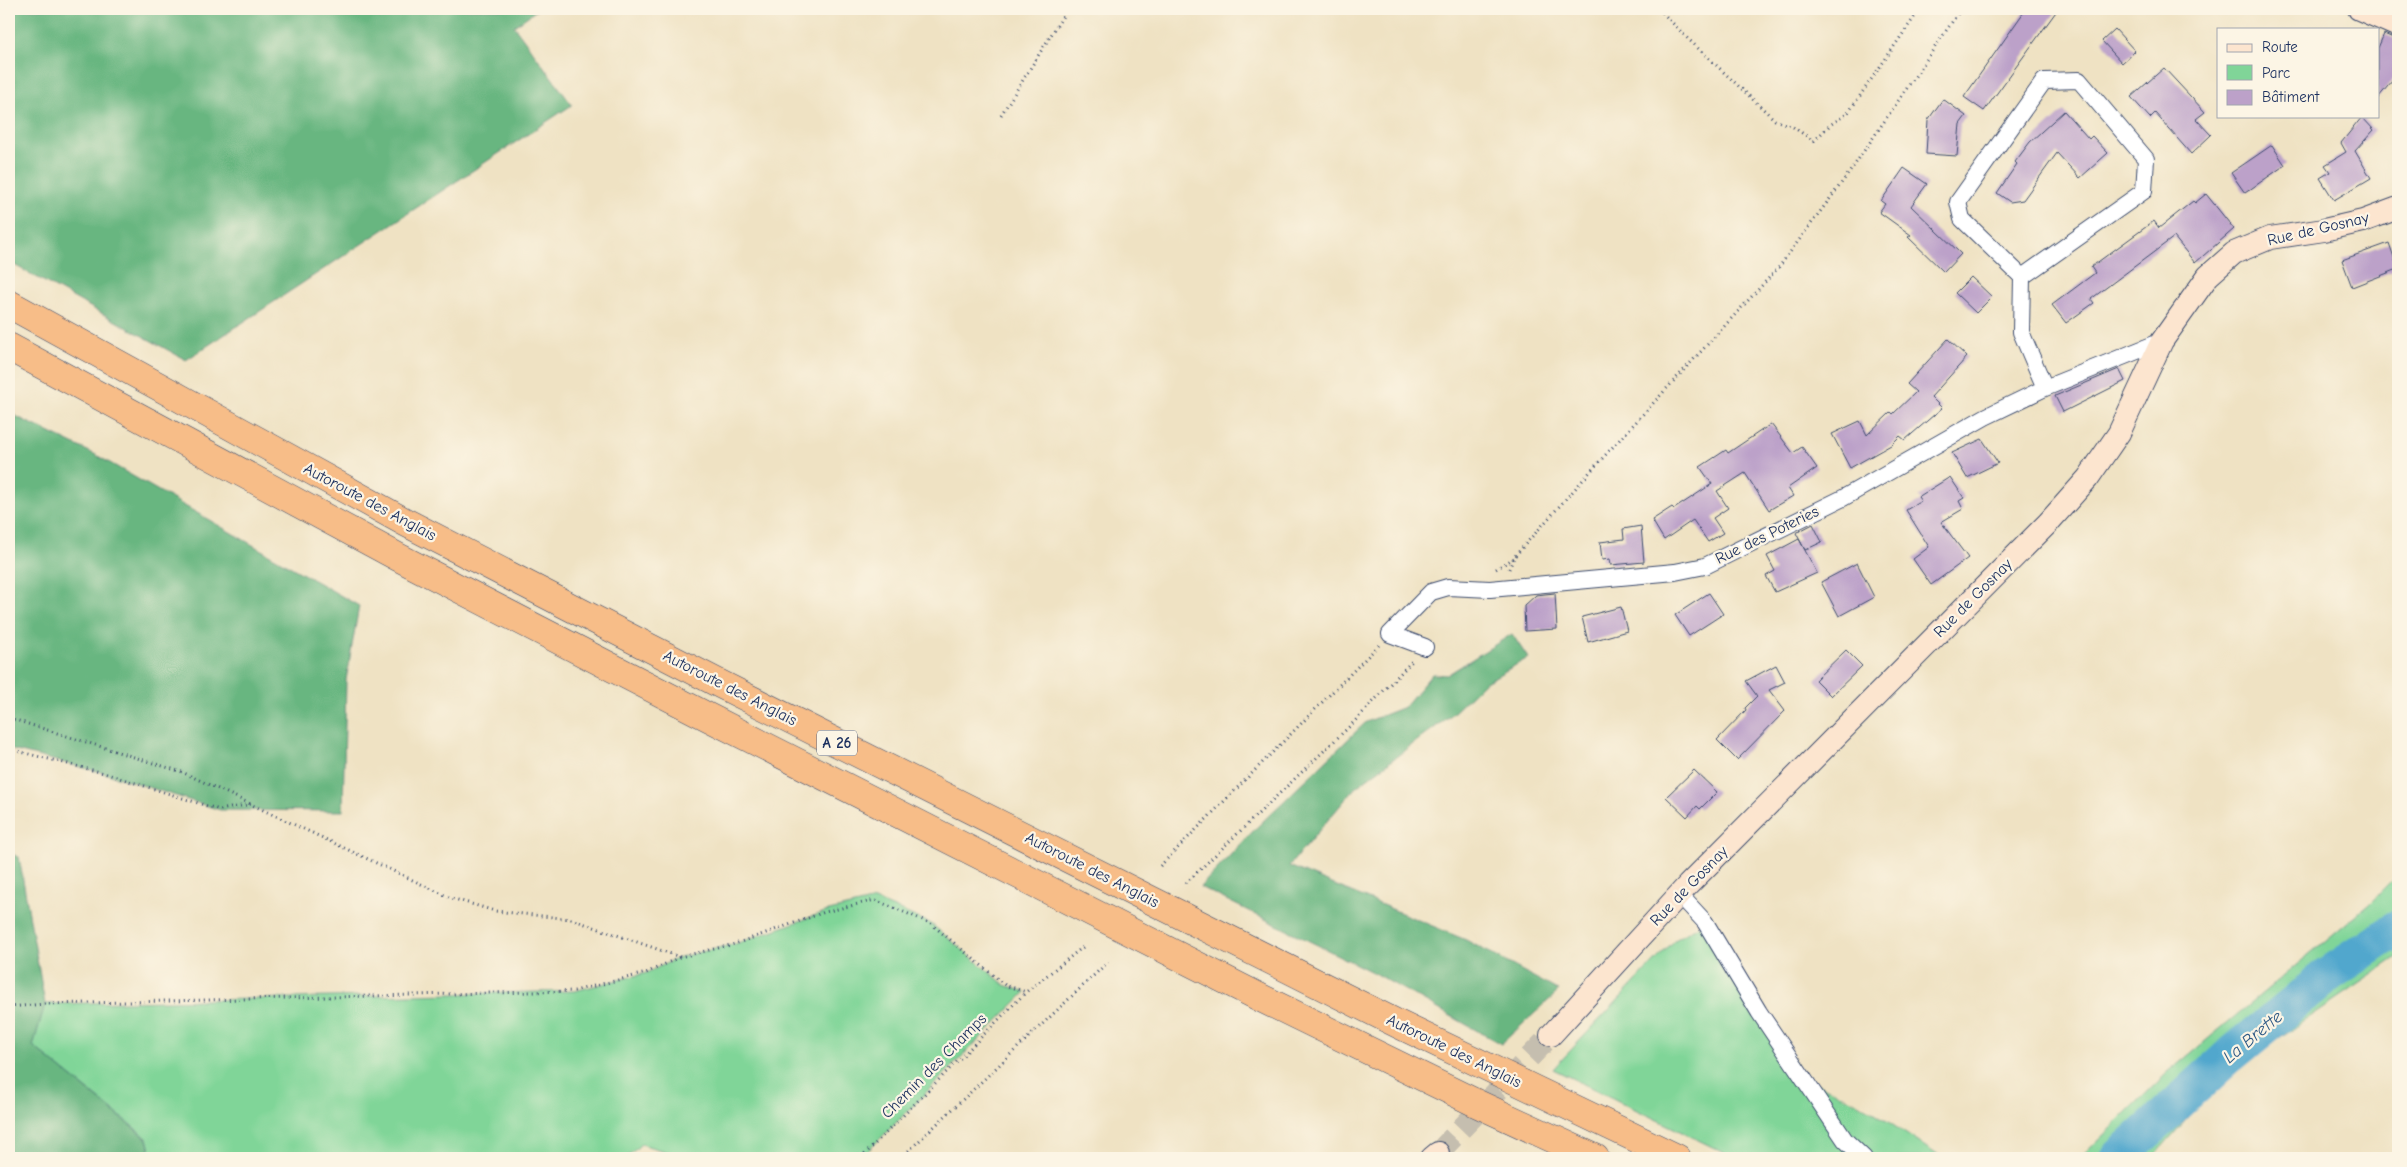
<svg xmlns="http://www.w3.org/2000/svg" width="2407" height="1167" viewBox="0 0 2407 1167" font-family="'Comic Neue',sans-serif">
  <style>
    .green { fill: #80d598; stroke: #4e827b }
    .forest { fill: #68b680; stroke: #42726f }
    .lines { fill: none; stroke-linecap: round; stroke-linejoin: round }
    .river { stroke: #51a7cd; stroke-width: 36 }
    .building { fill: #bca1c9 }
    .secondary-tunnel { stroke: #c5beaf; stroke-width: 22; stroke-dasharray: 22 11; stroke-linecap: butt }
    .street-casing { stroke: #3b4a6d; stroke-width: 18 }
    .secondary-casing { stroke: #3b4a6d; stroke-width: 24 }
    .highway-casing { stroke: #3b4a6d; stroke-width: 29 }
    .path { stroke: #3b4a6d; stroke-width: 3; stroke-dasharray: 1 4; stroke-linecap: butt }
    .street { stroke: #fff; stroke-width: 16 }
    .secondary { stroke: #fce5cf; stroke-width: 22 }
    .highway { stroke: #f7bd88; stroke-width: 28 }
    .labels { text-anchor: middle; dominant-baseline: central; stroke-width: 4.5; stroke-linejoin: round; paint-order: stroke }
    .shield { fill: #fcf5e5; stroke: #5e6a86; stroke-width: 1 }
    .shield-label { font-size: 15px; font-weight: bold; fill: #1b2f5e }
    .street-label { font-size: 16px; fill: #1b2f5e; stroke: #fcf5e5 }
    .water-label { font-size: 18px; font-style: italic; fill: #2e5985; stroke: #fcf5e5 }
  </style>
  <rect width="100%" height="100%" fill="#fcf5e5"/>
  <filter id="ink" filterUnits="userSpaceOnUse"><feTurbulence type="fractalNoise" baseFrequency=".02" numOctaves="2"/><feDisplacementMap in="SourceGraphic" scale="10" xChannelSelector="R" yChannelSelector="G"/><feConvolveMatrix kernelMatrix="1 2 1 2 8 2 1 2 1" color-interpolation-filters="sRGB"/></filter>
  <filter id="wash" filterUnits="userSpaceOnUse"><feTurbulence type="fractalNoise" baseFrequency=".0096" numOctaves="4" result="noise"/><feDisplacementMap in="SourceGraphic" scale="20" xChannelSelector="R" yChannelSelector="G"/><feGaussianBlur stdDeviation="1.12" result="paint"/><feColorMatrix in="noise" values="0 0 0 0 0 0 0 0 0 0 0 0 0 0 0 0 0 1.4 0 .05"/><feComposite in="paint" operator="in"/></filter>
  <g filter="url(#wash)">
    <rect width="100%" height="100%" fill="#efe2c3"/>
    <path class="green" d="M 2398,875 L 2398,957 L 2248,1059 L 2210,1093 L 2152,1158 L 2080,1158 L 2166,1074 L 2368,905 Z
      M 875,900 L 930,923 L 1005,985 L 1026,992 L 861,1158 L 687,1158 L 641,1144 L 626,1158 L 152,1158 L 147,1138 L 33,1046 L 45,1004 L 574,991 L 646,973 L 680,957 L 735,944 L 825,912 Z
      M 1705,922 L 1802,1076 L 1866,1107 L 1942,1158 L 1735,1158 L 1553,1069 L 1675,940 Z"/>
    <path class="forest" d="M 9,9 L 538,9 L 514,26 L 572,105 L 186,360 L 9,262 Z
      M 9,413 L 96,455 L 359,606 L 346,680 L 343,811 L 220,810 L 104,773 L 9,749 Z
      M 1512,634 L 1528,658 L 1484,683 L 1450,716 L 1355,788 L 1289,866 L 1466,940 L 1559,991 L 1501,1044 L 1374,973 L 1200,887 L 1258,826 L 1366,722 L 1404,707 L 1432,674 L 1447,675 Z
      M 9,853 L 19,857 L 45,1004 L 33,1046 L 147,1139 L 152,1158 L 9,1158 Z"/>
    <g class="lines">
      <path class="river" d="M 2118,1158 L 2227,1058 L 2329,974 L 2398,928"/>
    </g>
    <g id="blocks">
      <path class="building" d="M 2026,9 L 2058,9 L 1984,111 L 1964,97 Z
        M 2115,29 L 2135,51 L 2122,63 L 2102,41 Z
        M 2384,34 L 2398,40 L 2398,74 L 2378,98 L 2378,48 Z
        M 2164,68 L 2205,112 L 2196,119 L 2211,135 L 2191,154 L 2155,113 L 2150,118 L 2131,97 Z
        M 1943,99 L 1966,116 L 1960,124 L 1957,156 L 1926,154 L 1928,120 Z
        M 2064,111 L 2089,139 L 2092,136 L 2108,153 L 2080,178 L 2057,153 L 2023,200 L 2010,202 L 1997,193 L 2017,164 L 2015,162 L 2030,142 Z
        M 2362,117 L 2374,130 L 2355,151 L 2371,178 L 2334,200 L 2320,178 L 2330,172 L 2325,165 L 2346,152 L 2341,143 Z
        M 2272,145 L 2285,165 L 2245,193 L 2231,173 Z
        M 1904,168 L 1927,184 L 1911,206 L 1961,254 L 1944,272 L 1908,237 L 1911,235 L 1879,212 L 1885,204 L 1881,201 Z
        M 2206,194 L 2234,229 L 2195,263 L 2174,237 L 2091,299 L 2094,303 L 2066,323 L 2052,305 L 2095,273 L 2091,267 L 2154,221 L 2159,228 L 2193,201 L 2195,203 Z
        M 2389,243 L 2398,269 L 2352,287 L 2342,260 Z
        M 1971,277 L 1992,297 L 1976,313 L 1955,293 Z
        M 1948,339 L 1967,357 L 1931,397 L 1942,408 L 1905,440 L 1900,436 L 1891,445 L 1850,468 L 1832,434 L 1860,421 L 1867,435 L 1891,412 L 1893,414 L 1916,392 L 1907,384 Z
        M 2119,369 L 2125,381 L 2063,412 L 2055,396 Z
        M 1771,424 L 1793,453 L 1802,447 L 1817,468 L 1788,488 L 1793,496 L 1769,510 L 1745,473 L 1717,491 L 1728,508 L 1713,518 L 1723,533 L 1708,542 L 1693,520 L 1664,540 L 1652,520 L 1672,507 L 1674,509 L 1712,484 L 1700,467 L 1726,450 L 1728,453 Z
        M 1982,439 L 1998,463 L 1967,478 L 1952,453 Z
        M 1950,477 L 1964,498 L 1959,501 L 1963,509 L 1941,522 L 1968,558 L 1931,585 L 1913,559 L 1929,547 L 1906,510 L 1921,501 L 1918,497 Z
        M 1813,524 L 1822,542 L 1805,550 L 1796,533 Z
        M 1641,526 L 1644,562 L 1611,565 L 1610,559 L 1602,560 L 1600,542 L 1624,539 L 1623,529 Z
        M 1799,539 L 1817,573 L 1775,592 L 1766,576 L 1775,571 L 1767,556 Z
        M 1857,563 L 1874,597 L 1839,616 L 1821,582 Z
        M 1555,593 L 1557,629 L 1525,631 L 1524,606 L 1536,595 Z
        M 1709,593 L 1723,614 L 1689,636 L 1675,615 Z
        M 1621,607 L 1627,631 L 1588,642 L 1582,617 Z
        M 1846,650 L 1862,666 L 1831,696 L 1815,680 Z
        M 1776,665 L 1785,682 L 1769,690 L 1785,711 L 1737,760 L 1717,740 L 1746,710 L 1745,708 L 1757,696 L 1746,681 Z
        M 1694,770 L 1717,792 L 1700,809 L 1697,806 L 1687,817 L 1666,797 Z"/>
    </g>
  </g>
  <g filter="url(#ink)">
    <use href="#blocks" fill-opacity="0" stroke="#3b4a6d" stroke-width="1"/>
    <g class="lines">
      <path class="secondary-tunnel" d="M 1438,1153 L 1551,1035"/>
      <defs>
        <path id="street" d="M 2022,277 L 2144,191 L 2146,159 L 2079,80 L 2044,81 L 1958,202 L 1962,219 L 2022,277 L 2021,332 L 2045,388
          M 1425,647 L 1390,634 L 1431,592 L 1448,587 L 1490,589 L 1675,572 L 1705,566 L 1843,498 L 1985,417 L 2045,388 L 2162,341
          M 1680,895 L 1705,922 L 1759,1012 L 1845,1140 L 1864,1158"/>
        <path id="secondary" d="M 2359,9 L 2398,26
          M 1551,1035 L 1688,885 L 2048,523 L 2088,478 L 2119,433 L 2162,341 L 2208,276 L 2234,253 L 2270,238 L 2324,230 L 2363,221 L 2398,208
          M 1432,1158 L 1438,1153"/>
        <path id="highway" d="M 9,304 L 405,522 L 722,685 L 1398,1024 L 1677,1158
          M 9,347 L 398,557 L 708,717 L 1263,999 L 1478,1104 L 1595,1158"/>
      </defs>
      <use href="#street" class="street-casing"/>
      <use href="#secondary" class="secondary-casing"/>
      <use href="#highway" class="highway-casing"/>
      <path class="path" d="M 1659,9 L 1686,37 L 1775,120 L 1793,127 L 1814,141 L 1830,125 L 1848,113 L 1920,9
        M 1001,115 L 1063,16 L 1064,9
        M 1496,569 L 1514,558
        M 1509,569 L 1514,557 L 1598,463 L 1779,267 L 1849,173 L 1961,9
        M 9,718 L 182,772 L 451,898 L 495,911 L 571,919 L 680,957 L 735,944 L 825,912 L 875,900 L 930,923 L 1005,985 L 1026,992 L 1083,947
        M 9,749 L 104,773 L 220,810 L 251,804
        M 1160,866 L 1379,645
        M 1186,883 L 1353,723 L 1413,660
        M 9,1007 L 45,1004 L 574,991 L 646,973 L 680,957
        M 861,1158 L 1026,992
        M 901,1158 L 1108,962"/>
      <use href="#street" class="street"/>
      <use href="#secondary" class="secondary"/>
      <use href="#highway" class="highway"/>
    </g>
  </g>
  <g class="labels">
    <rect class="shield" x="817" y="730.5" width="40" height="25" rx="4"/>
    <g class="shield-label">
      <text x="837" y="743">A 26</text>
    </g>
    <g class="street-label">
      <text transform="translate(2318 229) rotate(-13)">Rue de Gosnay</text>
      <text transform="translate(370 502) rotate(28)">Autoroute des Anglais</text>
      <text transform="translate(1767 535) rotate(-26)">Rue des Poteries</text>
      <text transform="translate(1973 598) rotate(-45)">Rue de Gosnay</text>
      <text transform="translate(730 688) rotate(27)">Autoroute des Anglais</text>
      <text transform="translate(1092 870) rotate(27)">Autoroute des Anglais</text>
      <text transform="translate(1689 886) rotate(-46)">Rue de Gosnay</text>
      <text transform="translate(1454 1051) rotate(26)">Autoroute des Anglais</text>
      <text transform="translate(934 1066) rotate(-45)">Chemin des Champs</text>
    </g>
    <g class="water-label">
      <text transform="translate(2253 1037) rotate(-40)">La Brette</text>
    </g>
  </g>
  <rect width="2407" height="1167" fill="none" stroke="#fcf5e5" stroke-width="30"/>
  <rect x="2217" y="28" width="162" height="90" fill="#fcf5e5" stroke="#a2a6af"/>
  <rect x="2227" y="44" width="25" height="8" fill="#fce5cf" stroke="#a2a6af"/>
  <text x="2262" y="52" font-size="15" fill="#1b2f5e">Route</text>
  <rect x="2227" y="65" width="25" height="15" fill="#80d598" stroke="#a2a6af"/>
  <text x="2262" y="78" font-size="15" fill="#1b2f5e">Parc</text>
  <rect x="2227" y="90" width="25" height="15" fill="#bca1c9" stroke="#a2a6af"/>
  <text x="2262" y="102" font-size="15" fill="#1b2f5e">Bâtiment</text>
</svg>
